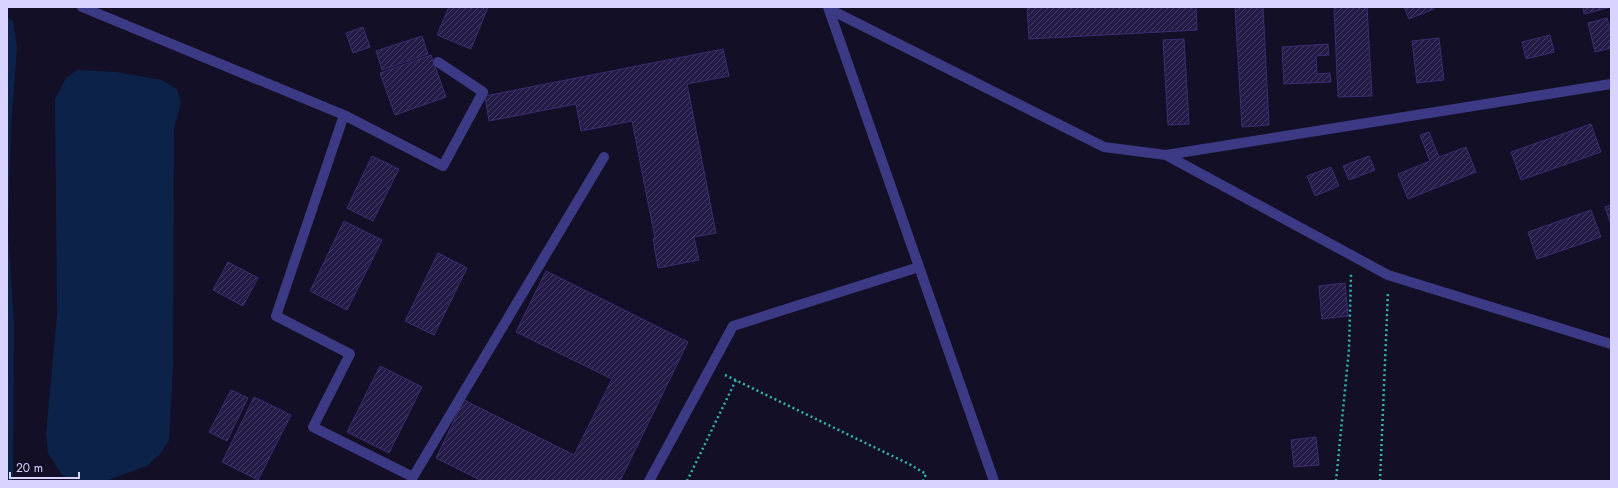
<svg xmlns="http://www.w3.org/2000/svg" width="1618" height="488" viewBox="0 0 1618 488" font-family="Jost,sans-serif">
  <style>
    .water { fill: #0c2248 }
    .building { fill: url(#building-hatch); stroke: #3b2d73 }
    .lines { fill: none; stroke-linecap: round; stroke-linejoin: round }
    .path { stroke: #2fb8b0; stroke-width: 2.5; stroke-dasharray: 2 3; stroke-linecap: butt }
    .service { stroke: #3d3a85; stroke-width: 10 }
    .minor { stroke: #3d3a85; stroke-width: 10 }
  </style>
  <defs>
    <pattern id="building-hatch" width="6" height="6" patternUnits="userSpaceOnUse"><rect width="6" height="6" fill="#241b47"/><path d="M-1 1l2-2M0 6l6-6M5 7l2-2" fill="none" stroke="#433b63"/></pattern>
  </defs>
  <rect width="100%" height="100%" fill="#130f26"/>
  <path class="water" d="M 7,17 L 13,21 L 17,48 L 11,127 L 8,232 L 14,324 L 13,481 L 7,481 Z
    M 78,70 L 116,72 L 162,80 L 177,89 L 181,103 L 174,128 L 173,368 L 169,440 L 161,453 L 147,466 L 108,480 L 75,481 L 62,475 L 48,453 L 46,433 L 57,314 L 55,99 L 66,78 Z"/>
  <path class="building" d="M 449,7 L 488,7 L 471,49 L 437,35 Z
    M 1027,7 L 1196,7 L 1197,30 L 1029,39 Z
    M 1235,7 L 1263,7 L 1269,125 L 1242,127 Z
    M 1334,7 L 1367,7 L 1372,96 L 1338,97 Z
    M 1404,7 L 1433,7 L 1434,9 L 1409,19 Z
    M 1583,7 L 1611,7 L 1584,14 Z
    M 1607,18 L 1611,33 L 1611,48 L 1595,52 L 1588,23 Z
    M 363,27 L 370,47 L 353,53 L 346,33 Z
    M 1550,35 L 1554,52 L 1526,59 L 1522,42 Z
    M 422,36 L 428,54 L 382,70 L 376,51 Z
    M 1439,38 L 1444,80 L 1417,83 L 1412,41 Z
    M 1184,39 L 1189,124 L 1168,125 L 1163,40 Z
    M 1328,44 L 1329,55 L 1316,56 L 1317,74 L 1330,73 L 1331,82 L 1284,84 L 1282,47 Z
    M 723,49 L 729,76 L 687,84 L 716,233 L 694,237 L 699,260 L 658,268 L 653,239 L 655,238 L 632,121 L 581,131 L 576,104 L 489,121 L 485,96 Z
    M 431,55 L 446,97 L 395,115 L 380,73 Z
    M 1591,124 L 1601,152 L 1521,180 L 1511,152 Z
    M 1429,132 L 1439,157 L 1466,147 L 1476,172 L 1408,199 L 1398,174 L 1430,161 L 1420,135 Z
    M 372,156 L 399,169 L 373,221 L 347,208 Z
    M 1369,156 L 1375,170 L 1349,180 L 1343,166 Z
    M 1331,167 L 1339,186 L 1315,196 L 1307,176 Z
    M 1611,205 L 1611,225 L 1605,207 Z
    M 1591,210 L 1601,237 L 1537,259 L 1528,232 Z
    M 344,221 L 382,240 L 347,310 L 310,291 Z
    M 438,253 L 467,268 L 434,335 L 405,321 Z
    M 228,262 L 258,278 L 243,306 L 213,290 Z
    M 546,271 L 688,342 L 620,481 L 482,481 L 436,458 L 464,400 L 574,455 L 612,379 L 516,332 Z
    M 1345,283 L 1348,316 L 1322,319 L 1319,286 Z
    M 380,366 L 422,387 L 389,453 L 347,432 Z
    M 231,390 L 248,398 L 227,441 L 209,432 Z
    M 254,397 L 291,415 L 258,480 L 222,462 Z
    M 1316,437 L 1319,465 L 1294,467 L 1291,440 Z"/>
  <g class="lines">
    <path class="path" d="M 725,375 L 911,465 L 926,474 L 923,481
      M 687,481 L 736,380
      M 1336,481 L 1349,349 L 1351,274
      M 1380,481 L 1388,292"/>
    <path class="service" d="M 82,7 L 344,115 L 276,316 L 350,354 L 313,427 L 413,477 L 604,157
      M 344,115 L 443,166 L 483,92 L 438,62
      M 649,481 L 733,326 L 919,267"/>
    <path class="minor" d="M 828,7 L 994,481
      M 829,9 L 1104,147 L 1166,155 L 1388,275 L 1611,344
      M 1166,155 L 1611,84"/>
  </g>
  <rect width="1618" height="488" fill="none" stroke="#d9d4ff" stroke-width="16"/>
  <path d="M10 472v6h69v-6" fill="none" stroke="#d9d4ff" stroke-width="2"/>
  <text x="16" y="472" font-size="12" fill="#d9d4ff" stroke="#130f26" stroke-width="3" paint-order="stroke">20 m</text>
</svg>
